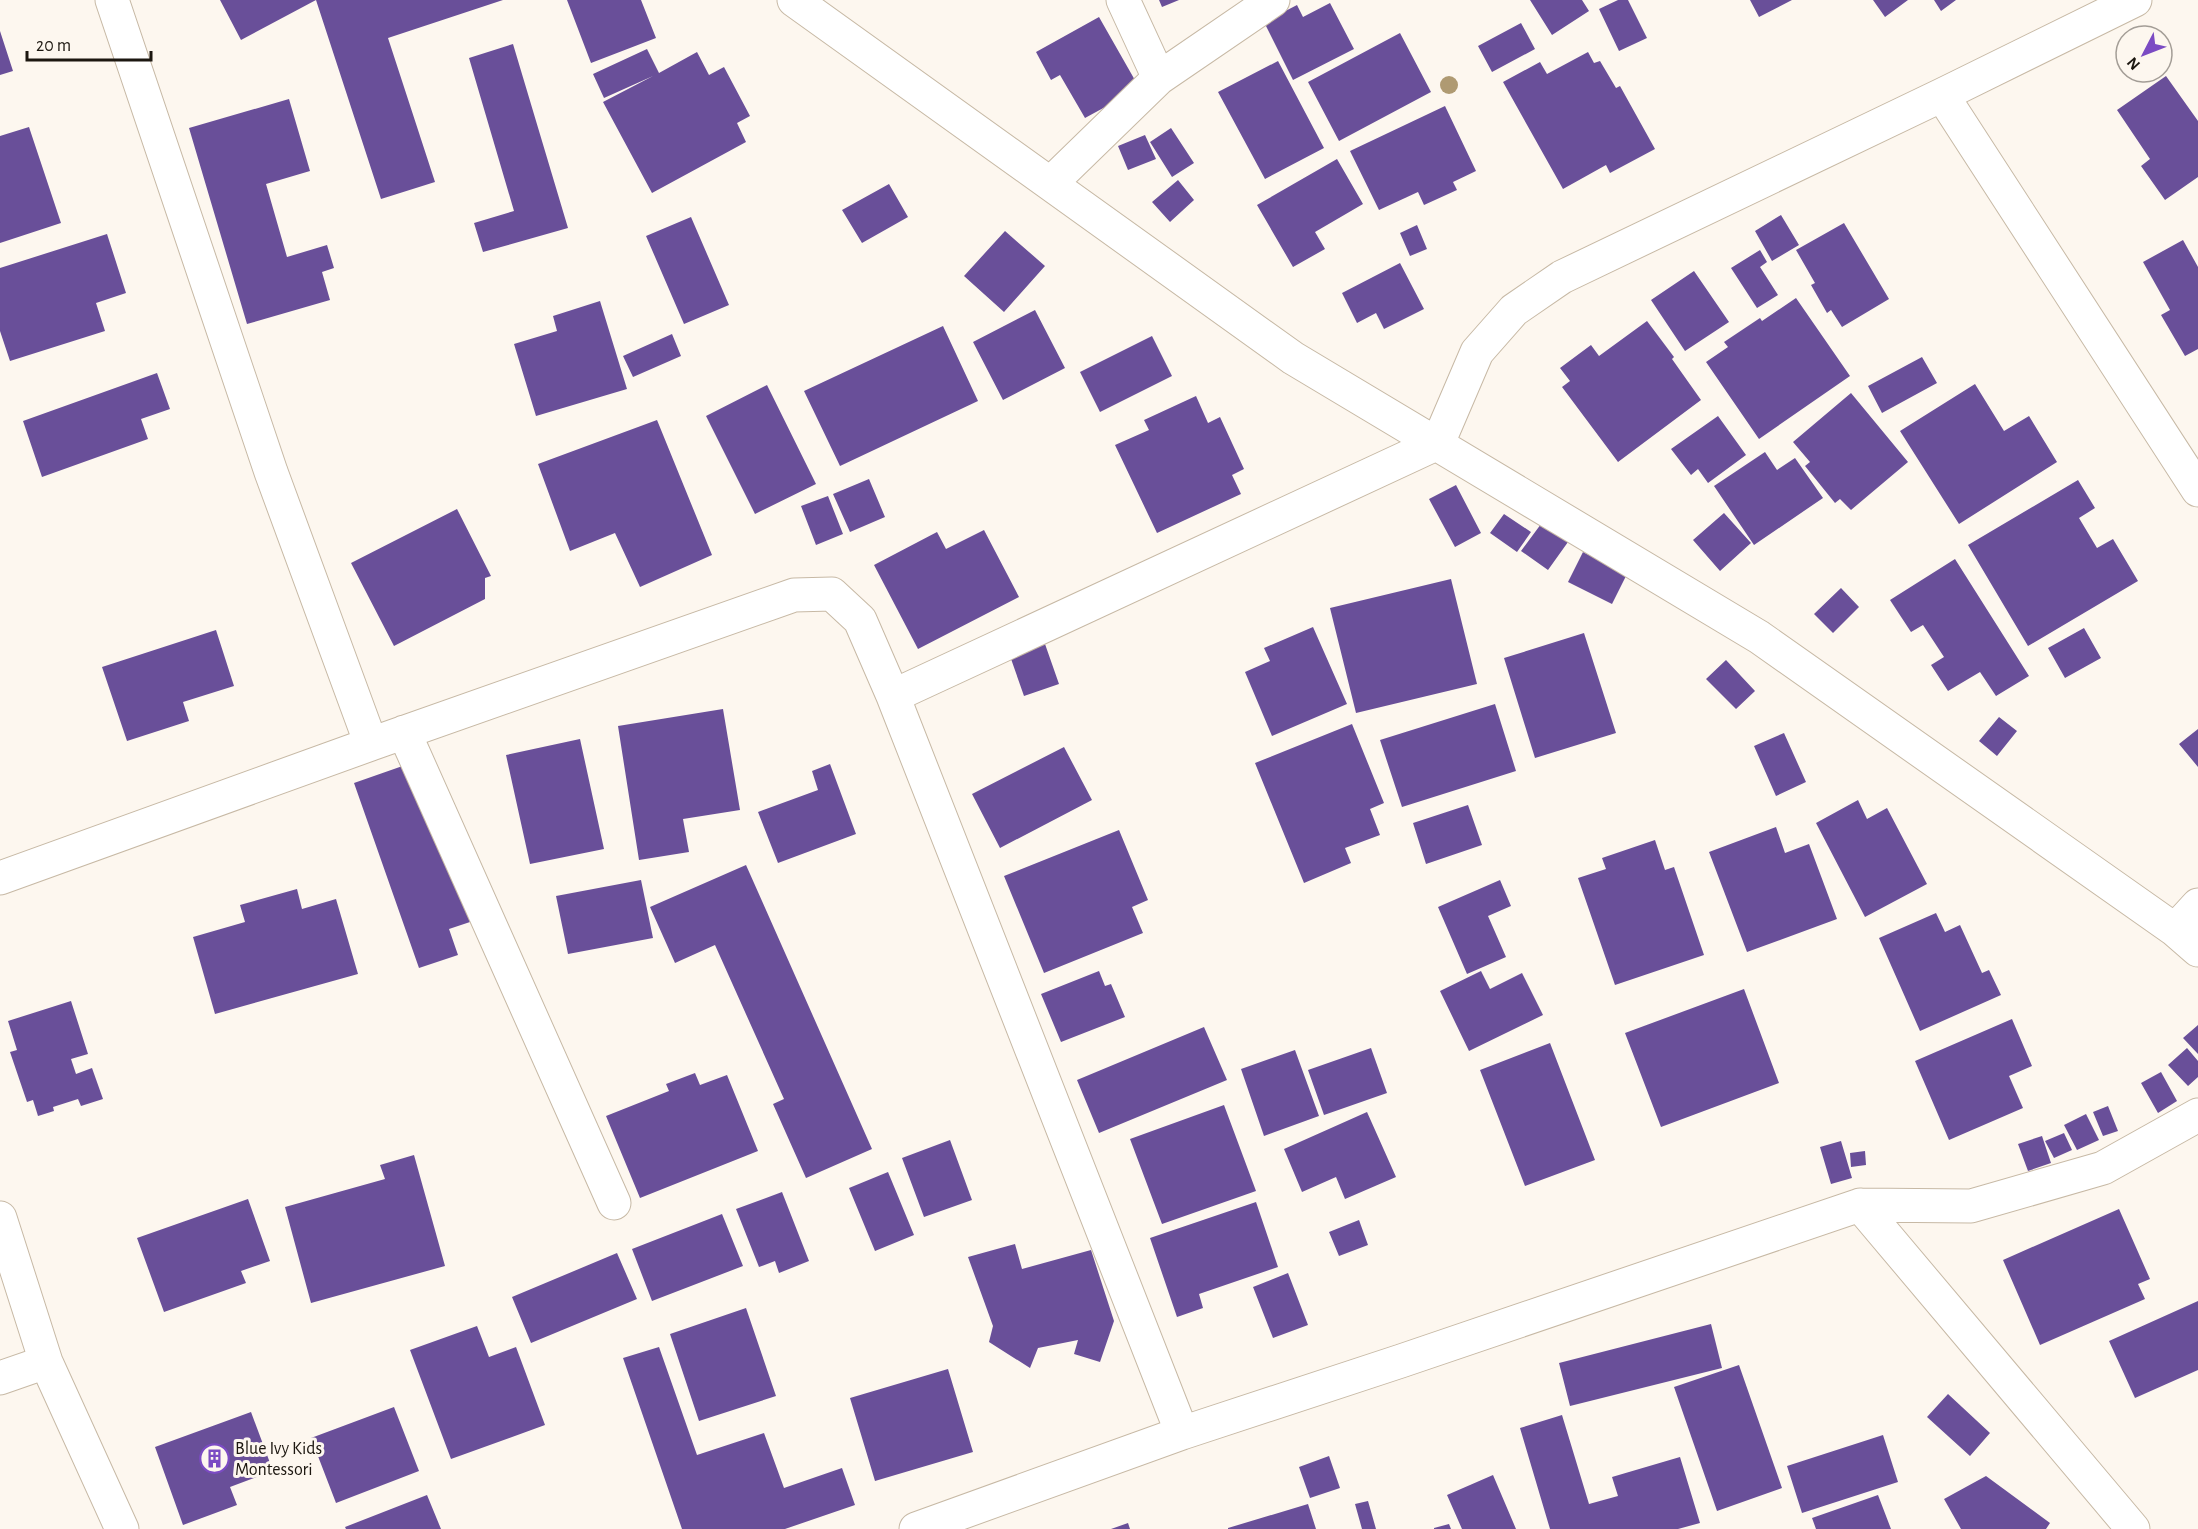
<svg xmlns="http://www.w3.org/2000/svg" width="2198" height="1529" viewBox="0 0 2198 1529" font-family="'Alegreya Sans',sans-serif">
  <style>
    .building { fill: #694f99 }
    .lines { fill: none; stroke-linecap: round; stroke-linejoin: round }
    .minor-casing { stroke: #c7b9a5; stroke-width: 35 }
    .minor { stroke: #fff; stroke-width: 33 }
    .tree { fill: #af9a72 }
    .labels { text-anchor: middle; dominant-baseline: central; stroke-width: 6; stroke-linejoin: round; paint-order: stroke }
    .poi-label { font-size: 18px; fill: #1c1710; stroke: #fdf7ef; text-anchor: start }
  </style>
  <rect width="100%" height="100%" fill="#fdf7ef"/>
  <path class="building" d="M 220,0 L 503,0 L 388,38 L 435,182 L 381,199 L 316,0 L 241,40 Z
    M 567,0 L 641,0 L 656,38 L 591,63 Z
    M 1159,0 L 1179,0 L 1162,7 Z
    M 1530,0 L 1582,0 L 1589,11 L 1552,35 Z
    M 1618,0 L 1628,0 L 1647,38 L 1619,51 L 1599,9 Z
    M 1750,0 L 1792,0 L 1759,17 Z
    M 1873,0 L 1908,0 L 1885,17 Z
    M 1934,0 L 1956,0 L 1941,11 Z
    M 1330,3 L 1354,49 L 1293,80 L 1264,22 L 1297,5 L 1303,17 Z
    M 1099,17 L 1136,82 L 1125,88 L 1129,94 L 1085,118 L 1060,75 L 1051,80 L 1036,52 Z
    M 1521,23 L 1535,49 L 1492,72 L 1478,46 Z
    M 0,31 L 13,71 L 0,75 Z
    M 1400,33 L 1431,92 L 1339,141 L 1308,82 Z
    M 513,44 L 568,228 L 483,252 L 474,223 L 514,211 L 469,58 Z
    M 647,49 L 659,73 L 697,52 L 709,75 L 724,67 L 750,116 L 737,123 L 746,142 L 652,193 L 603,102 L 653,76 L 604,98 L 593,74 Z
    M 1588,52 L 1594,63 L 1600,61 L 1616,88 L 1620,86 L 1655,149 L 1610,173 L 1606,165 L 1563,189 L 1503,82 L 1540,62 L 1547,74 Z
    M 1278,61 L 1324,148 L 1265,179 L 1218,92 Z
    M 2166,76 L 2198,121 L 2198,177 L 2165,200 L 2141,166 L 2150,159 L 2117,110 Z
    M 289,99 L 310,171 L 266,184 L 287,257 L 327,245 L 334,268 L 322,272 L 330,300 L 247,324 L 189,128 Z
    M 1445,106 L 1476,171 L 1453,182 L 1457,190 L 1424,205 L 1418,192 L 1379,210 L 1350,151 Z
    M 29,127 L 61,223 L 0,243 L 0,136 Z
    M 1171,128 L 1194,163 L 1172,177 L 1150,142 Z
    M 1145,135 L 1156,159 L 1128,170 L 1118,146 Z
    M 1337,159 L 1363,204 L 1315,232 L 1325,249 L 1293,267 L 1257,205 Z
    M 1178,180 L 1194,200 L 1170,222 L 1152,202 Z
    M 889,184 L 908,217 L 862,243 L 842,210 Z
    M 1781,215 L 1799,245 L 1772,261 L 1755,231 Z
    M 691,217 L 729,305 L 684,324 L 646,236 Z
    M 1844,223 L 1889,299 L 1842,327 L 1831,310 L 1827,313 L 1811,285 L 1815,283 L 1796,250 Z
    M 1417,225 L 1427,249 L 1410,256 L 1400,233 Z
    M 1005,231 L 1045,266 L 1004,312 L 964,276 Z
    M 107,234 L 126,293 L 96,303 L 105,331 L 10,361 L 0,331 L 0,268 Z
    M 2183,240 L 2198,267 L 2198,349 L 2185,356 L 2161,315 L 2170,310 L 2143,262 Z
    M 1760,250 L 1767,262 L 1760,267 L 1778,295 L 1757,308 L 1731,268 Z
    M 1400,263 L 1424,309 L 1384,329 L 1376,313 L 1357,323 L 1342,293 Z
    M 1694,271 L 1729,322 L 1685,351 L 1651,300 Z
    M 1796,298 L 1850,376 L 1759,439 L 1706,362 L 1728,347 L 1724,342 L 1760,318 L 1762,321 Z
    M 600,301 L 627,389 L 536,416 L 514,344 L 557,331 L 553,316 Z
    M 1035,310 L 1065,368 L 1003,400 L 973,342 Z
    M 1647,321 L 1674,357 L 1672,359 L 1701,400 L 1618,462 L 1562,387 L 1570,381 L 1560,368 L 1591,345 L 1599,356 Z
    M 943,326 L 978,401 L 840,466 L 804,391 Z
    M 672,334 L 681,356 L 633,377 L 623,356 Z
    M 1152,336 L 1172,376 L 1100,412 L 1080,372 Z
    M 1922,357 L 1937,383 L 1882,413 L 1868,386 Z
    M 157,373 L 170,409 L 141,419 L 148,439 L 42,477 L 23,421 Z
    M 1975,384 L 2004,431 L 2029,416 L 2057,462 L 1959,524 L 1900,431 Z
    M 767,385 L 816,484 L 755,514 L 706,416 Z
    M 1851,393 L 1908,462 L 1851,510 L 1840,499 L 1835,503 L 1805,466 L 1810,462 L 1793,442 Z
    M 1196,396 L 1208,423 L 1220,417 L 1244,469 L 1232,475 L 1241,494 L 1157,533 L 1115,445 L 1149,430 L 1144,420 Z
    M 1718,416 L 1746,455 L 1708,483 L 1698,469 L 1691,475 L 1671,449 Z
    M 657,420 L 712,555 L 640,587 L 615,533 L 570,551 L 538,464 Z
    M 1765,452 L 1777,470 L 1795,458 L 1823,498 L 1754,545 L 1714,486 Z
    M 869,479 L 885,517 L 850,532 L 833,494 Z
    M 2078,480 L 2095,508 L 2079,518 L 2097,548 L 2113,539 L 2138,581 L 2028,646 L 1968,545 Z
    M 1456,485 L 1481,533 L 1455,547 L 1429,499 Z
    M 828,496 L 843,534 L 816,545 L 801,506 Z
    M 457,509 L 491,576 L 485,578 L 485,599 L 394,646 L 351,563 Z
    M 1724,513 L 1751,543 L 1720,571 L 1693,540 Z
    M 1504,514 L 1531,532 L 1517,552 L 1490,533 Z
    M 1541,524 L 1568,542 L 1548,570 L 1521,551 Z
    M 984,530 L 1019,597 L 918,649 L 874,565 L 937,532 L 946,549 Z
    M 1583,552 L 1627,574 L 1612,604 L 1568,582 Z
    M 1955,559 L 2029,676 L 1996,696 L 1980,672 L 1948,691 L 1931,665 L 1944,657 L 1923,625 L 1911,632 L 1890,600 Z
    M 1451,579 L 1477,684 L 1356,713 L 1330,608 Z
    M 1841,588 L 1859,607 L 1833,633 L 1814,614 Z
    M 1313,627 L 1347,704 L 1272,736 L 1245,672 L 1270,661 L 1264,648 Z
    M 2084,628 L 2101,658 L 2065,678 L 2048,648 Z
    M 216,630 L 234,686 L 183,702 L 189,721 L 127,741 L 102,667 Z
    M 1584,633 L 1616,733 L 1535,758 L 1504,658 Z
    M 1045,644 L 1059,684 L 1024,696 L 1010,656 Z
    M 1726,660 L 1755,691 L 1736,709 L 1706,679 Z
    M 1495,704 L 1516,771 L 1402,807 L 1380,740 Z
    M 723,709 L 740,810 L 683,819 L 689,852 L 639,860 L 618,726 Z
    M 1999,717 L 2017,731 L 1997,756 L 1979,741 Z
    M 1352,724 L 1384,803 L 1370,809 L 1380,835 L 1345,848 L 1351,863 L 1304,883 L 1255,763 Z
    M 2198,729 L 2198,767 L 2179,744 Z
    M 1784,733 L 1806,782 L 1776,796 L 1754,746 Z
    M 580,739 L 604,849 L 530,864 L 506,755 Z
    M 1064,747 L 1092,800 L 1000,848 L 972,794 Z
    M 414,762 L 470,922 L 449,929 L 458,955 L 419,968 L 354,783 Z
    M 830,764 L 856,834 L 778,863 L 758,812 L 818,790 L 812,771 Z
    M 1858,800 L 1867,819 L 1887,808 L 1927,884 L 1865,917 L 1816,823 Z
    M 1468,805 L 1482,845 L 1426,864 L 1413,823 Z
    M 1776,827 L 1785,853 L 1809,844 L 1837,919 L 1747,952 L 1709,852 Z
    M 1119,830 L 1148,900 L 1132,907 L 1143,933 L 1044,973 L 1004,876 Z
    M 1655,840 L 1665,870 L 1674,867 L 1704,955 L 1615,985 L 1578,878 L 1606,869 L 1602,858 Z
    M 746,865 L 872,1149 L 806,1178 L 773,1104 L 784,1099 L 715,945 L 675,963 L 650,907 Z
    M 641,880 L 653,938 L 568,954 L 556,896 Z
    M 1500,880 L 1511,906 L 1488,916 L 1506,957 L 1467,974 L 1438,907 Z
    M 297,889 L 302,909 L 336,899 L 358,974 L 215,1014 L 193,937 L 245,922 L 240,905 Z
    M 1936,913 L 1945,932 L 1960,925 L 1982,973 L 1989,970 L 2001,995 L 1920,1031 L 1879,938 Z
    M 1099,971 L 1105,986 L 1111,984 L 1125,1017 L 1061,1042 L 1041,994 Z
    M 1481,971 L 1490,989 L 1522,973 L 1543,1015 L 1469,1051 L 1440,991 Z
    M 1744,989 L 1779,1083 L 1661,1127 L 1625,1033 Z
    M 71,1001 L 88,1054 L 71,1059 L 76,1074 L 92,1068 L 103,1099 L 81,1106 L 78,1099 L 53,1107 L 54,1111 L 38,1116 L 33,1100 L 27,1102 L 10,1052 L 17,1050 L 8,1021 Z
    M 2012,1019 L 2032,1066 L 2009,1076 L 2023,1108 L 1949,1140 L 1915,1061 Z
    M 2198,1025 L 2198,1054 L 2183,1038 Z
    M 1204,1027 L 1227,1080 L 1099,1133 L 1077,1080 Z
    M 1550,1043 L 1595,1160 L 1525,1186 L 1480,1070 Z
    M 1371,1048 L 1387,1093 L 1324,1115 L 1308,1070 Z
    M 2187,1048 L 2198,1061 L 2198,1077 L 2188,1086 L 2168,1065 Z
    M 1295,1050 L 1319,1116 L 1264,1136 L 1241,1069 Z
    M 2161,1072 L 2177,1101 L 2158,1113 L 2141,1083 Z
    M 695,1073 L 700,1085 L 727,1075 L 758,1151 L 640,1198 L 606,1116 L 669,1091 L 666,1084 Z
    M 1224,1105 L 1256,1191 L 1162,1224 L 1130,1139 Z
    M 2108,1106 L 2118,1131 L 2103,1136 L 2093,1112 Z
    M 1367,1112 L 1396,1177 L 1345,1199 L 1336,1177 L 1302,1192 L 1284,1149 Z
    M 2086,1114 L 2099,1140 L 2077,1150 L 2064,1125 Z
    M 2064,1133 L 2072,1150 L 2054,1158 L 2045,1141 Z
    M 2042,1136 L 2051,1163 L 2028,1171 L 2018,1144 Z
    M 950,1140 L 972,1200 L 924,1217 L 902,1158 Z
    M 1841,1141 L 1852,1178 L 1831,1184 L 1820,1147 Z
    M 1865,1151 L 1866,1165 L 1851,1167 L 1850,1153 Z
    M 414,1155 L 445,1266 L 311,1303 L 285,1207 L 385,1179 L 380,1165 Z
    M 888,1172 L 914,1235 L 875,1251 L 849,1188 Z
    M 782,1192 L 809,1261 L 779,1273 L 775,1261 L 759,1267 L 736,1209 Z
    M 248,1199 L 270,1261 L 241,1271 L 246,1283 L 164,1312 L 137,1238 Z
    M 1256,1202 L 1278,1267 L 1199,1294 L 1203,1308 L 1177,1317 L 1150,1238 Z
    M 2119,1209 L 2150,1279 L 2138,1284 L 2145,1299 L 2040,1345 L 2003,1260 Z
    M 722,1214 L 743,1266 L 652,1301 L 632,1249 Z
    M 1359,1220 L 1368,1245 L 1339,1256 L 1329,1232 Z
    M 1015,1244 L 1022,1269 L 1091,1250 L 1114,1321 L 1100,1362 L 1074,1354 L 1078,1340 L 1038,1348 L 1030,1368 L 989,1342 L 993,1326 L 968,1257 Z
    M 617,1253 L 637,1299 L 531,1343 L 512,1297 Z
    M 1288,1273 L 1308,1325 L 1273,1338 L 1253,1287 Z
    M 2198,1301 L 2198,1370 L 2135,1398 L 2109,1341 Z
    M 746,1308 L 776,1396 L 699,1421 L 670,1334 Z
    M 1711,1324 L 1722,1368 L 1570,1406 L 1559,1363 Z
    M 477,1326 L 489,1357 L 516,1347 L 545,1425 L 451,1459 L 410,1350 Z
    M 659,1347 L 697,1455 L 764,1433 L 784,1488 L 842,1468 L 855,1505 L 785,1529 L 682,1529 L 623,1358 Z
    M 1739,1365 L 1782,1488 L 1717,1511 L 1674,1387 Z
    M 948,1369 L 973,1452 L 875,1481 L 850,1398 Z
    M 1948,1394 L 1990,1433 L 1970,1456 L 1927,1417 Z
    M 394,1407 L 419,1471 L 336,1503 L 311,1438 Z
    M 251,1412 L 273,1471 L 230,1487 L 237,1505 L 183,1525 L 155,1447 Z
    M 1562,1415 L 1589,1504 L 1618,1496 L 1612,1477 L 1680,1457 L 1700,1523 L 1678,1529 L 1550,1529 L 1520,1428 Z
    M 1883,1435 L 1898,1482 L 1802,1513 L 1787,1466 Z
    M 1329,1456 L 1340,1488 L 1310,1498 L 1299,1467 Z
    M 1493,1475 L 1516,1529 L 1462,1529 L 1447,1495 Z
    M 1986,1476 L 2050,1523 L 2046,1529 L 1961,1529 L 1944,1499 Z
    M 427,1495 L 441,1529 L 346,1529 L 345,1527 Z
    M 1878,1495 L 1891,1529 L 1816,1529 L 1812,1518 Z
    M 1368,1501 L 1376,1529 L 1362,1529 L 1355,1504 Z
    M 1308,1504 L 1316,1529 L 1228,1529 L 1228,1528 Z
    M 1128,1523 L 1130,1529 L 1111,1529 Z
    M 1449,1524 L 1451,1529 L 1434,1529 L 1434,1528 Z"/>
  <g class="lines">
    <defs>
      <path id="minor" d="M 794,0 L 1293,358 L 1759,637 L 2175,930 L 2198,950
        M 1123,0 L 1159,78
        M 1942,95 L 2198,490
        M 1051,183 L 1159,78 L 1273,0
        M 893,696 L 1438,443 L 1477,352 L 1514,310 L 1562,277 L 1942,95 L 2135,0
        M 404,732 L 614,1203
        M 371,744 L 794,595 L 832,594 L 860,620 L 893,696 L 1182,1433
        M 0,878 L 371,744 L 271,472 L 112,0
        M 2175,930 L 2198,905
        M 1860,1205 L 2133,1529
        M 0,1218 L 46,1362 L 122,1529
        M 0,1378 L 46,1362
        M 916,1529 L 1182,1433 L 1401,1361 L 1860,1205 L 1971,1206 L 2103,1168 L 2198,1115"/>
    </defs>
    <use href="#minor" class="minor-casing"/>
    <use href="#minor" class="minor"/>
  </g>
  <circle class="tree" cx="1449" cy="85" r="9"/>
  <defs>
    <symbol id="building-ring" viewBox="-11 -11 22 22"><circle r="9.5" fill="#fdf7ef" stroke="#7b4bc3" stroke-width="1.5"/><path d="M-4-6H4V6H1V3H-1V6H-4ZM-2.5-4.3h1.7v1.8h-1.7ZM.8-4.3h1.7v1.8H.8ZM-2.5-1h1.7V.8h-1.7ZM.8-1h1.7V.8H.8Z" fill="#7b4bc3"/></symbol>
  </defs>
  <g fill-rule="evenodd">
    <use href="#building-ring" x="198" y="1442" width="33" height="33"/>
  </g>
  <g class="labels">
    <g class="poi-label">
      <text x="235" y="1449">Blue Ivy Kids<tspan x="235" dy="21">Montessori</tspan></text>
    </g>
  </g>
  <g transform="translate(2144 54) rotate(228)"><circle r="28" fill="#fdf7ef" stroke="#a39d96" stroke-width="1.5"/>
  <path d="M0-4.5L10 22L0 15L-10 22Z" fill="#7b4bc3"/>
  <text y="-9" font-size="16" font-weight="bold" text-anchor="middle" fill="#1c1710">N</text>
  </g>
  <path d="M27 51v9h124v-9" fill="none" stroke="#1c1710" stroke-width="3"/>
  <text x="36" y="51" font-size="18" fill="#1c1710" stroke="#fdf7ef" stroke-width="4.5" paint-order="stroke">20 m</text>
</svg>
